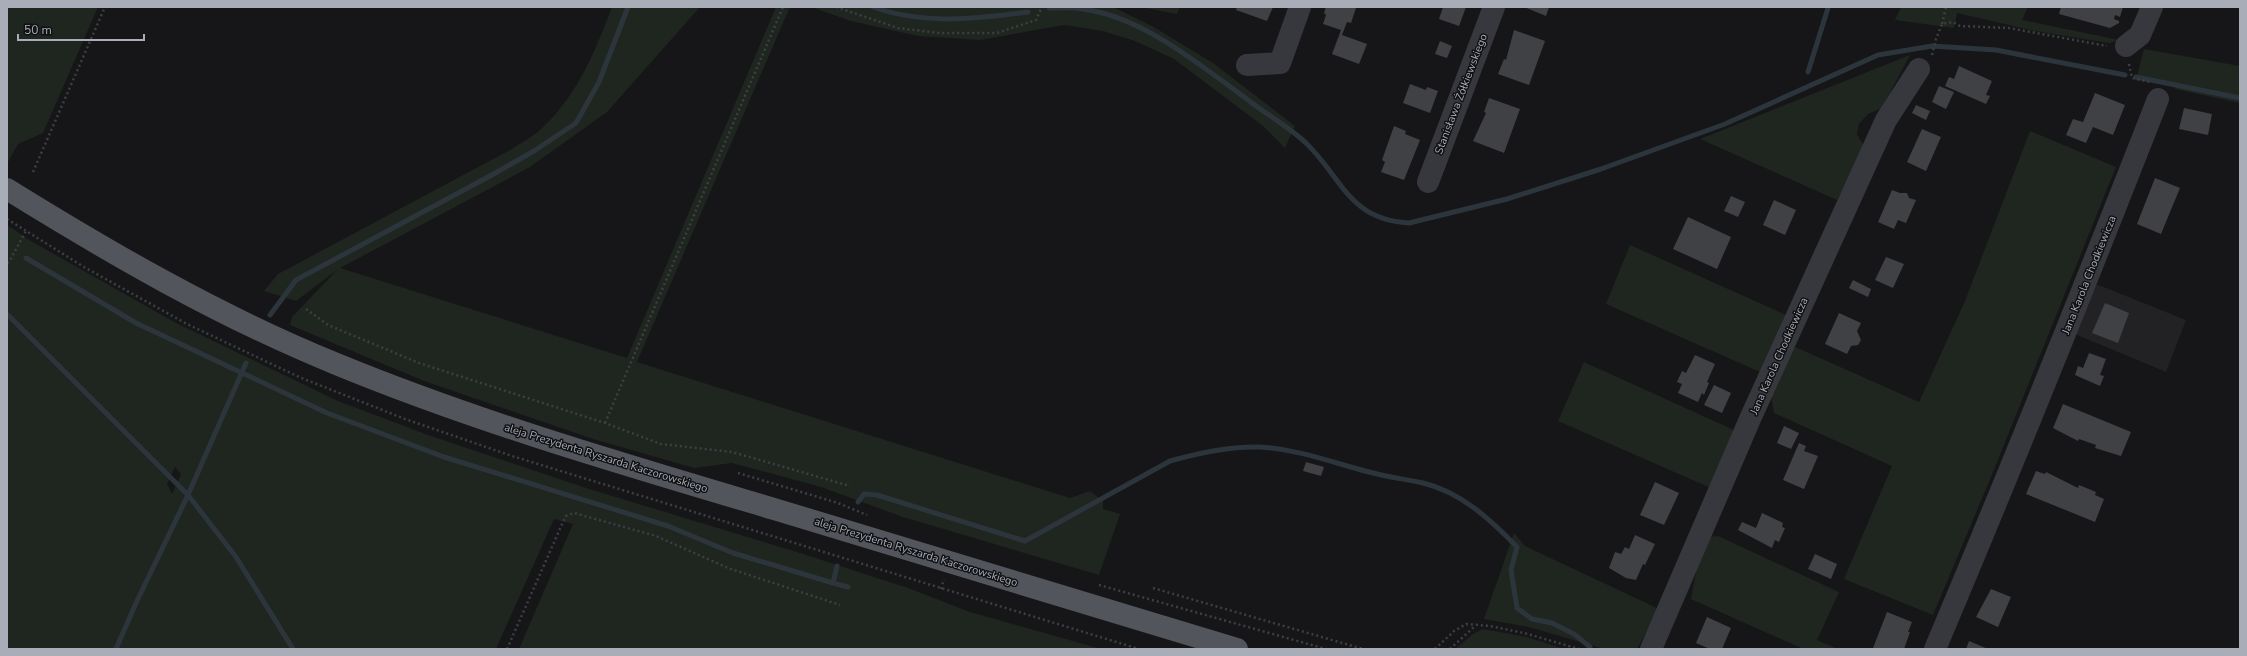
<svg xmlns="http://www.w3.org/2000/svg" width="2247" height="656" viewBox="0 0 2247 656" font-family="'Nunito Sans',sans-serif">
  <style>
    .built { fill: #222225 }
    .green { fill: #1e261f; fill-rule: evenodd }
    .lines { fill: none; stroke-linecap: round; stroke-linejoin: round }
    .stream { stroke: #2c353c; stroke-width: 5 }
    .building { fill: #404145 }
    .path { stroke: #3d3f44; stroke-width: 2.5; stroke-dasharray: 2 3; stroke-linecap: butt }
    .minor { stroke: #37383d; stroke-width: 22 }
    .major { stroke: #53555c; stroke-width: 22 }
    .labels { text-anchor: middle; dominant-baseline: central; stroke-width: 3; stroke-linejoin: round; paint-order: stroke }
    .street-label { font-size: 11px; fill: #a8adb8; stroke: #111113 }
  </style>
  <rect width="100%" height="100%" fill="#161618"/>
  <path class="built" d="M 2096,284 L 2186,320 L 2166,372 L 2075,334 Z"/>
  <path class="green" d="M 7,7 L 98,7 L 43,133 L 18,144 L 7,164 Z
    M 612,7 L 700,7 L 607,112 L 530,167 L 340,268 L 627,358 L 776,7 L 795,7 L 789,9 L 637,362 L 1070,498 L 1090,491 L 1103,501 L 1103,509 L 1120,514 L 1099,575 L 903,517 L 821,487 L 732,463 L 694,468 L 593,439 L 424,381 L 290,325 L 292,317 L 337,270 L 296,301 L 264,291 L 278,274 L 512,149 C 522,142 534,136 542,128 C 578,95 595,51 612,7 Z
    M 811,7 L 1113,7 L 1152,26 L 1213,63 L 1295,126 L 1285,148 L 1263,126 L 1174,59 L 1135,41 L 1103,31 L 1064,25 L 980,40 L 918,36 L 851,21 Z
    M 1140,7 L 1180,7 L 1177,14 Z
    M 1901,7 L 2028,7 L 2022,20 L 2119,40 L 2110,43 L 2084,39 L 2035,31 L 1957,13 L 1954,28 L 1895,20 Z
    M 2144,49 L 2240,66 L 2240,103 L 2175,89 L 2176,83 L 2137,76 Z
    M 1910,55 L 1882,108 L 1868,114 L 1859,124 L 1857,134 L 1865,148 L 1837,200 L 1700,139 Z
    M 2030,131 L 2116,167 L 1991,477 L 1933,615 L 1844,579 L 1892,466 L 1774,413 L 1771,395 L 1793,346 L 1919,402 L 1965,301 Z
    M 7,225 L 31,241 L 176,323 L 338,401 L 428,435 L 586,488 L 797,552 L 908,588 L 970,612 L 1101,649 L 519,649 L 573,524 L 554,519 L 496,649 L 7,649 ZM 175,467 L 181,474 L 172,494 L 167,484 Z
    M 1630,245 L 1786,315 L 1760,372 L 1606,304 Z
    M 1584,362 L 1734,430 L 1713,489 L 1558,421 Z
    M 1514,533 L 1525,546 L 1659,609 L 1637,649 L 1604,649 L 1529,627 L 1484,619 Z
    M 1718,536 L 1839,592 L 1817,640 L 1838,649 L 1803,649 L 1691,599 L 1698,562 L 1710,537 Z
    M 1483,629 L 1527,637 L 1564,649 L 1455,649 L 1473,634 Z"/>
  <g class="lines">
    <path class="stream" d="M 873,7 C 924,25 976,19 1028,12
      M 1049,8 C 1060,8 1072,7 1083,9 C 1143,17 1200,65 1248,100 C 1266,114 1289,127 1306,143 C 1343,179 1349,220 1409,223 L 1507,199 L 1601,169 L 1725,124 L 1878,55 L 1932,46 L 1996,50 L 2125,75
      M 1808,72 L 1828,8
      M 2136,77 L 2240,98
      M 26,258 L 136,323 L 327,413 L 444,457 L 668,526 L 733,553 L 833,583
      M 7,314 L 188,495 L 236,557 L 293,649
      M 270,315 L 296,280 L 490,176 L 534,151 L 576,123 L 599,82 L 628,7
      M 858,502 L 864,494 L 877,495 L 1025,541 L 1170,461 C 1198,453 1230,446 1260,447 C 1297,449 1334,463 1369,472 C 1387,477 1405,479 1423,483 C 1461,492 1491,520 1517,547 L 1511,570 L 1517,608 L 1532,619 L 1552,623 L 1574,634 L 1590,647
      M 837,566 L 833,583 L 848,587
      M 116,649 L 136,603 L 188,495 L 246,363"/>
  </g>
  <path class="building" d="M 1237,7 L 1273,7 L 1267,21 L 1236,10 Z
    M 1326,7 L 1356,8 L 1351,23 L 1347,22 L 1342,35 L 1367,44 L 1359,64 L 1332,54 L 1341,30 L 1323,24 L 1326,15 L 1324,13 Z
    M 1443,7 L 1466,7 L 1459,26 L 1439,19 Z
    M 1524,7 L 1549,7 L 1546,16 Z
    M 2061,7 L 2123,7 L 2120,17 L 2115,15 L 2114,19 L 2119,21 L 2119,23 L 2110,28 L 2059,14 Z
    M 1514,30 L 1545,41 L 1529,85 L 1498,74 L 1504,59 L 1506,60 Z
    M 1440,41 L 1452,46 L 1447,58 L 1435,54 Z
    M 1959,66 L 1992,81 L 1986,95 L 1990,96 L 1986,104 L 1945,86 L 1949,77 L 1954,79 Z
    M 1410,84 L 1426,90 L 1427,87 L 1438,91 L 1430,113 L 1403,103 Z
    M 1939,86 L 1954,92 L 1946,109 L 1932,102 Z
    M 2095,93 L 2125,105 L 2113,135 L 2093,127 L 2086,143 L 2066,135 L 2073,119 L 2083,122 Z
    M 1489,98 L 1520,109 L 1504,153 L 1473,141 L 1486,113 L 1484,112 Z
    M 1916,105 L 1930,111 L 1926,120 L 1912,113 Z
    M 2184,108 L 2212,114 L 2208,135 L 2179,129 Z
    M 1394,126 L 1406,131 L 1405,134 L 1420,140 L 1404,180 L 1381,172 L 1385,162 L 1382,160 Z
    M 1922,129 L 1941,137 L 1926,171 L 1907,162 Z
    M 2155,178 L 2180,188 L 2161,234 L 2137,224 Z
    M 1892,190 L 1900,193 L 1907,193 L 1909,198 L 1916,200 L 1906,223 L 1898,220 L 1894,229 L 1878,222 Z
    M 1731,196 L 1745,202 L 1738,217 L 1724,211 Z
    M 1774,200 L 1796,210 L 1785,235 L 1763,225 Z
    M 1688,217 L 1731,237 L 1717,269 L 1673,249 Z
    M 1886,257 L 1904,264 L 1893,288 L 1875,280 Z
    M 1853,280 L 1871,289 L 1868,297 L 1849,288 Z
    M 2105,303 L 2129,313 L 2118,343 L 2092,333 Z
    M 1839,313 L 1861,323 L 1857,331 L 1861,340 L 1858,345 L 1851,346 L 1847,354 L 1825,344 Z
    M 2089,353 L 2106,359 L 2100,375 L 2104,376 L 2100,386 L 2075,375 L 2078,366 L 2083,368 Z
    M 1695,355 L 1715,364 L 1707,382 L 1709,383 L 1704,395 L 1702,393 L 1698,402 L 1678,393 L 1682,384 L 1677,382 L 1682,371 L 1686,373 Z
    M 1714,385 L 1731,393 L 1722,413 L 1704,405 Z
    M 2063,404 L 2131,432 L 2121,456 L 2095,448 L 2096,445 L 2079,439 L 2078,441 L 2053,428 Z
    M 1784,426 L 1799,433 L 1791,449 L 1777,443 Z
    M 1799,443 L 1806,446 L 1804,451 L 1818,456 L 1804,489 L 1783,480 Z
    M 1306,462 L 1324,467 L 1321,476 L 1303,471 Z
    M 2036,471 L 2045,474 L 2046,472 L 2078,488 L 2079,485 L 2096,492 L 2095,495 L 2104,499 L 2095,522 L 2026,494 Z
    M 1655,482 L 1679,493 L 1664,525 L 1640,515 Z
    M 1762,513 L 1783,523 L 1782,527 L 1785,528 L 1779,542 L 1775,540 L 1772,548 L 1738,530 L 1742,522 L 1756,528 Z
    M 1635,535 L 1655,544 L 1645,565 L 1643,564 L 1636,580 L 1626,578 L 1609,568 L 1615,552 L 1621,554 L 1625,547 L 1629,549 Z
    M 1815,554 L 1837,564 L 1831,579 L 1808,569 Z
    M 1991,589 L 2011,597 L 1998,627 L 1976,617 Z
    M 1887,612 L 1912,622 L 1908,632 L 1910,632 L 1904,649 L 1873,648 Z
    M 1707,617 L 1731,628 L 1722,649 L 1710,649 L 1696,643 Z
    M 1969,641 L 1988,649 L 1966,649 Z"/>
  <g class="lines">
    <path class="path" d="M 836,7 L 898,28 L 939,33 L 997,33 L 1036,20 L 1042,7
      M 1942,24 L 1946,7
      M 1932,55 L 1936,39 L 1942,24 L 1953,22 L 1960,26 L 2009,28 L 2107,46
      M 2129,64 L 2132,78 L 2150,82
      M 33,172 L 105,7
      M 7,219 L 84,267 L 187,324 L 299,377 L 405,419 L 512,456 L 1139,649
      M 7,263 L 9,262 L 26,231
      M 306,309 L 328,325 L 419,363 L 605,423 L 661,444 L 732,452 L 850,486
      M 605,423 L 783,7
      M 738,473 L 838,503 L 867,515
      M 1099,585 L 1326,649
      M 1153,588 L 1363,649
      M 941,589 L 944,579
      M 507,649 L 563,522 L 566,516 L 574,513 L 656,536 L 728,568 L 840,605
      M 1435,649 L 1454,631 L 1466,624 L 1490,626 L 1524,633 L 1579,649
      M 1450,649 L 1475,626"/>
    <path class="minor" d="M 2126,46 L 2140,35 L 2152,7
      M 1247,65 L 1280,63 L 1300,7
      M 1428,182 L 1494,7
      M 1651,649 L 1750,419 L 1886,120 L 1919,69
      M 1935,649 C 2012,467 2086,283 2158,99"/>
    <path class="major" d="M 7,189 C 112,254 219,316 334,363 C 477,422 626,465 774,509 C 928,556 1083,602 1237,649"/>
  </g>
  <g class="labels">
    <g class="street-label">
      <text transform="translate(1461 94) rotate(-69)">Stanisława Żółkiewskiego</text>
      <text transform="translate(2089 275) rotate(-68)">Jana Karola Chodkiewicza</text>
      <text transform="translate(1779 356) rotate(-66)">Jana Karola Chodkiewicza</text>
      <text transform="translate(606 458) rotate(17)">aleja Prezydenta Ryszarda Kaczorowskiego</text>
      <text transform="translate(916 552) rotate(17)">aleja Prezydenta Ryszarda Kaczorowskiego</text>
    </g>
  </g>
  <rect width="2247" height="656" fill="none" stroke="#a8adb8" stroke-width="16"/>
  <path d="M18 34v6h126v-6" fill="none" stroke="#a8adb8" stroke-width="2"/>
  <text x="24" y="34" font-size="12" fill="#a8adb8" stroke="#111113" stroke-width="3" paint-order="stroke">50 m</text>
</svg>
